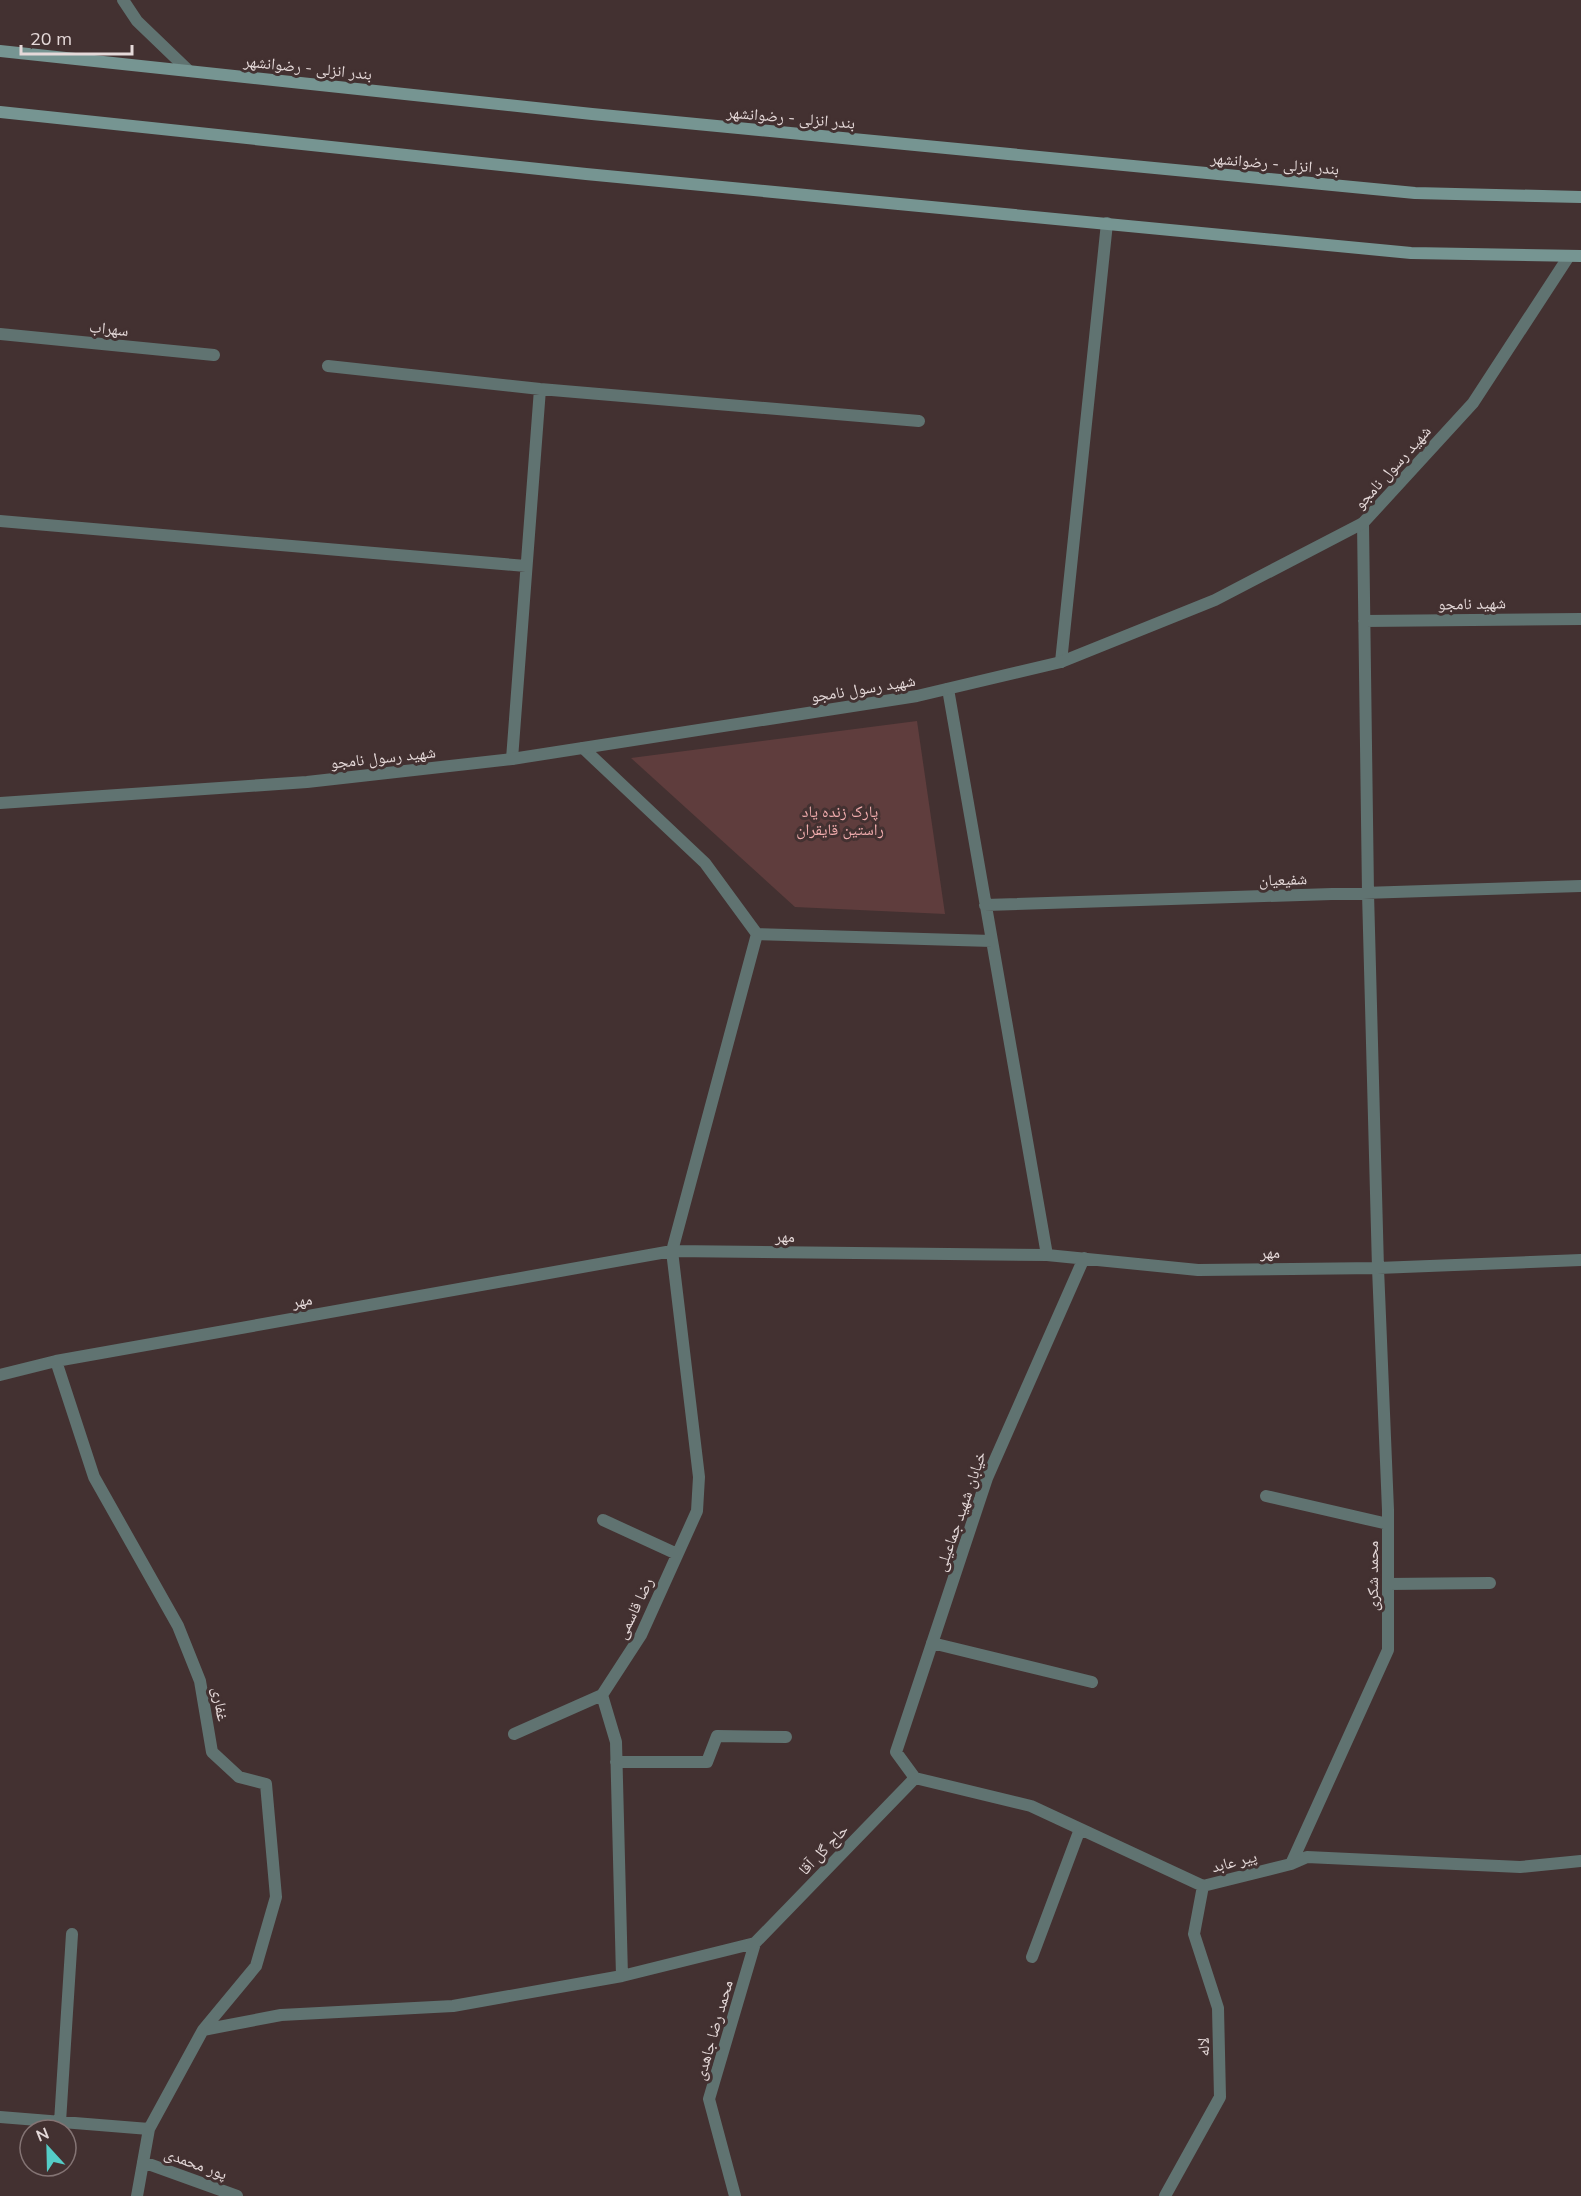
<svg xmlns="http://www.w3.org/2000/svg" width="1581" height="2196" viewBox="0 0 1581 2196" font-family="Mulish,'Noto Naskh Arabic',sans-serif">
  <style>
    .green { fill: #5f3d3d }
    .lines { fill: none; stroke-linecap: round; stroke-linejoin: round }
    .minor { stroke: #607371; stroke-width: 12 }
    .tertiary { stroke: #607371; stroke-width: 12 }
    .secondary { stroke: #769592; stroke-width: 12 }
    .labels { text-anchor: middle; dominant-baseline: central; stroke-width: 6; stroke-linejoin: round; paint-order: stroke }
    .street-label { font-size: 16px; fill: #e5d9d9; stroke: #433131 }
    .park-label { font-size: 16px; fill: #f2adae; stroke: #433131 }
  </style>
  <rect width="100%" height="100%" fill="#433131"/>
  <path class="green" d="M 917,721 L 945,914 L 795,907 L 631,758 Z"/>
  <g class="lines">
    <path class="minor" d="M 0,334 L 214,355
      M 328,366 L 540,389 L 919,421
      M 0,521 L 526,566
      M 1364,621 L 1581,619
      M 1061,662 L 1107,223
      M 948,689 L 1047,1255
      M 583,748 L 705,863 L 757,934
      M 512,759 L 540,389
      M 985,905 L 1581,886
      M 757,934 L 992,941
      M 56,1361 L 94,1477 L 178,1626 L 200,1681 L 212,1752 L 239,1777 L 266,1784 L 276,1897 L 256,1966 L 203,2030
      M 0,1375 L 56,1361 L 672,1251 L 1047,1255 L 1198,1270 L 1378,1268 L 1581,1260
      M 1266,1496 L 1388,1524
      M 603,1520 L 677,1554
      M 1388,1584 L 1490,1583
      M 932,1643 L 1092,1682
      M 514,1734 L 602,1695
      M 616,1762 L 707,1762 L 717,1736 L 786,1737
      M 915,1778 L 1031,1806 L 1203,1886 L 1291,1864 L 1307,1857 L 1520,1867 L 1581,1861
      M 915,1778 L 896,1752 L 987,1478 L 1084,1258
      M 1291,1864 L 1388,1650 L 1388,1510 L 1378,1268 L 1368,893 L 1363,523
      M 1032,1957 L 1080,1829
      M 622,1976 L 616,1742 L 602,1695 L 641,1635 L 697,1511 L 699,1477 L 672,1251 L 757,934
      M 0,2117 L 149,2129 L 137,2196
      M 60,2122 L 72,1934
      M 149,2129 L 203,2030 L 281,2015 L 453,2006 L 622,1976 L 755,1943
      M 143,2162 L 237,2196
      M 735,2196 L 709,2099 L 755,1943 L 915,1778
      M 1165,2196 L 1220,2097 L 1218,2008 L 1194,1934 L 1203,1886"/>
    <path class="tertiary" d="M 123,0 L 137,21 L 189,71
      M 0,803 L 307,782 L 512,759 L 917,696 L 1061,662 L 1215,600 L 1363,523 L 1473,403 L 1569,256"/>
    <path class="secondary" d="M 0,51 L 592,114 L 1415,193 L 1581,197
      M 0,112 L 586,174 L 1411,253 L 1581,256"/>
  </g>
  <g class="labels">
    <g class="street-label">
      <text transform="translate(308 67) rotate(6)">بندر انزلی - رضوانشهر</text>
      <text transform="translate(791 117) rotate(5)">بندر انزلی - رضوانشهر</text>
      <text transform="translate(1275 163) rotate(5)">بندر انزلی - رضوانشهر</text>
      <text transform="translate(109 328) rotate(6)">سهراب</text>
      <text transform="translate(1392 467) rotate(-48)">شهید رسول نامجو</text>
      <text transform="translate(1472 603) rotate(-1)">شهید نامجو</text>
      <text transform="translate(863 688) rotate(-9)">شهید رسول نامجو</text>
      <text transform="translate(383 757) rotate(-6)">شهید رسول نامجو</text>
      <text transform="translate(1283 879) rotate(-2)">شفیعیان</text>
      <text x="785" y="1236">مهر</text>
      <text transform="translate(1270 1252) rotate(-1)">مهر</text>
      <text transform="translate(302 1300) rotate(-10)">مهر</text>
      <text transform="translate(960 1511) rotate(-71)">خیابان شهید جماعیلی</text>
      <text transform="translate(1372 1576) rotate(-90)">محمد شکری</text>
      <text transform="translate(634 1608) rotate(-64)">رضا قاسمی</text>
      <text transform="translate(221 1704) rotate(81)">غفاری</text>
      <text transform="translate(823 1849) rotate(-46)">حاج گل آقا</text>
      <text transform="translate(1234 1861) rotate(-14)">پیر عابد</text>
      <text transform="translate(713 2030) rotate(-74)">محمد رضا جاهدی</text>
      <text transform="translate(1203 2047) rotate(-92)">لاله</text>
      <text transform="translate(196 2163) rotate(20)">پور محمدی</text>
    </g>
    <g class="park-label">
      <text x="840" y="811">پارک زنده یاد<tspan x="840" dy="18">راستین قایقران</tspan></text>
    </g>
  </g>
  <g transform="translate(48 2148) rotate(338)"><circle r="28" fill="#433131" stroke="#847474" stroke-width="1.5"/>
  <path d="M0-4.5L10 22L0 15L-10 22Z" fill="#54cdc7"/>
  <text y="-9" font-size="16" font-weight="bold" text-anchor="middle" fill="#e5d9d9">N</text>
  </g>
  <path d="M21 45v9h111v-9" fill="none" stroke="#e5d9d9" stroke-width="3"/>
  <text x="30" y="45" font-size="18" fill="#e5d9d9" stroke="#433131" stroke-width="4.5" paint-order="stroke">20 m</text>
</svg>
